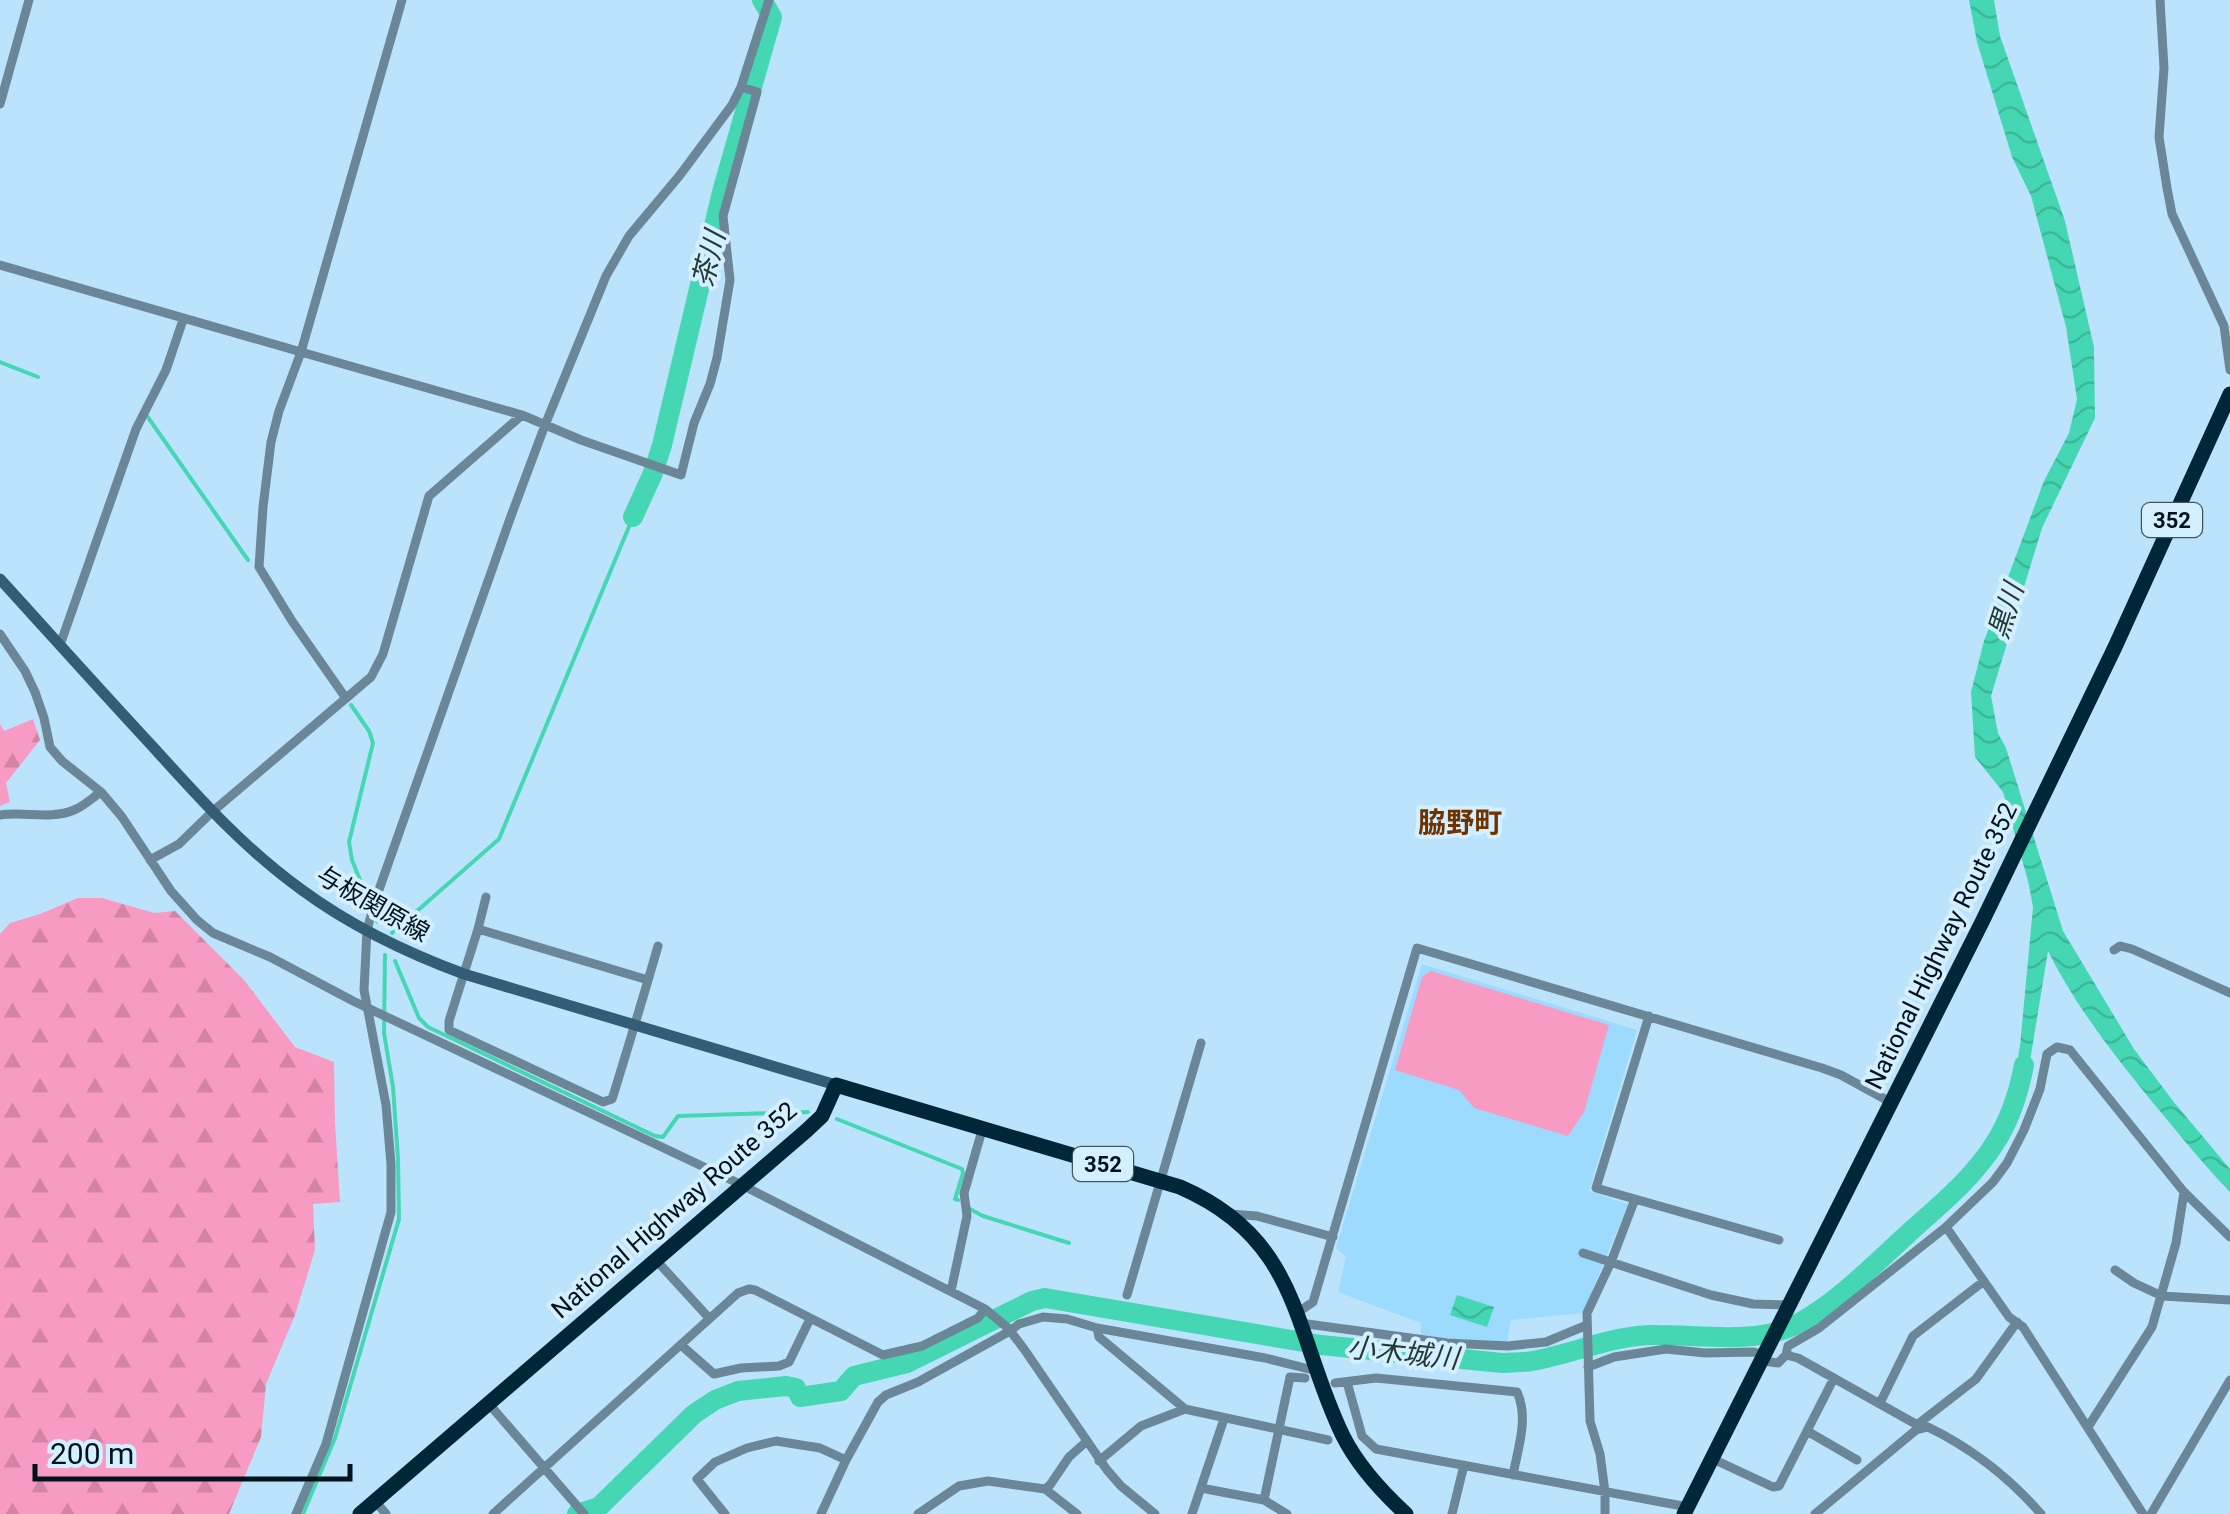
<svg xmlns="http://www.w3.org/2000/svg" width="2230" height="1514" viewBox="0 0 2230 1514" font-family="Roboto,'Noto Sans JP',sans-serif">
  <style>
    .built { fill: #9cdafe }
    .forest { fill: url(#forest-firs) }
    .pitch { fill: #f89bc2 }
    .water { fill: url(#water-waves) }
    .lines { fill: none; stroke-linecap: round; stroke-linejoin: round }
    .stream { stroke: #45d7b4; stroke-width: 4 }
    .river { stroke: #45d7b4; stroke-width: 20 }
    .street { stroke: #6b8797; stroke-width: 9 }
    .secondary { stroke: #325d75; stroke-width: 11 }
    .highway { stroke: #002638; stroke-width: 15 }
    .labels { text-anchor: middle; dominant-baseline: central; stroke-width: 8; stroke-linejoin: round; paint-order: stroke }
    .shield { fill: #d4efff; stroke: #405460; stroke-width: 2.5 }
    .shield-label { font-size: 22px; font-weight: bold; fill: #00121c }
    .street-label { font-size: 25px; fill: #00121c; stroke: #d4efff }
    .water-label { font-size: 28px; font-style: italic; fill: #223a33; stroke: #d4efff }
    .neighbourhood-label { font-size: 28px; font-weight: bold; fill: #6e3400; stroke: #d4efff }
  </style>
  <defs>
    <pattern id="forest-firs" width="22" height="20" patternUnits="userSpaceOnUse" patternTransform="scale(2.5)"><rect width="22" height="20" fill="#f89bc2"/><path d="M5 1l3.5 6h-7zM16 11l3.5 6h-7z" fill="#d384a6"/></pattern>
    <pattern id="water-waves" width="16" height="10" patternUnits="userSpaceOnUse" patternTransform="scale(2.5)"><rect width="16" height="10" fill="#45d7b4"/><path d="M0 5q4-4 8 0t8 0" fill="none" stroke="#3bb89a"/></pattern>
  </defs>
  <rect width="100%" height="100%" fill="#bbe4fc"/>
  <path class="built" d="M 1422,964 L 1637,1030 L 1589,1191 L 1628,1204 L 1583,1313 L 1511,1320 L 1507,1342 L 1476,1342 L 1421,1335 L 1421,1323 L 1338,1292 L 1346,1257 L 1336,1248 Z"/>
  <path class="forest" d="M 33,719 L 40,740 L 6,783 L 10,802 L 0,806 L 0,724 L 4,731 Z
    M 78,898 L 102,898 L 154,913 L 175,911 L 244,980 L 295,1047 L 334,1062 L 335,1122 L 340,1202 L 313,1204 L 315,1250 L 295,1315 L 266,1384 L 261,1437 L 229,1514 L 0,1514 L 0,934 L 10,923 L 40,914 Z"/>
  <path class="pitch" d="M 1431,971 L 1609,1025 L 1584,1112 L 1568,1136 L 1474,1108 L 1459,1090 L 1395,1070 L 1422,977 Z"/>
  <path class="water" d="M 1969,0 L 1994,0 L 2000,36 L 2065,221 L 2094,347 L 2095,418 L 2042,528 L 1991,696 L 1998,733 L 2006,748 L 2063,931 L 2134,1049 L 2173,1101 L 2230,1169 L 2230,1192 C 2203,1164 2179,1134 2154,1104 C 2115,1056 2075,1006 2048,951 L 2025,1092 L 2013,1086 L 2020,1046 L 2033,907 L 2028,881 L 2003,792 L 1975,757 L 1971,692 L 1984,641 L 2044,481 L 2069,433 L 2077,399 L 2066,327 L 2031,196 L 2012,157 L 1977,42 Z
    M 1457,1295 L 1494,1307 L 1487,1327 L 1450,1315 Z"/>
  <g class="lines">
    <path class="stream" d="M 0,362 L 38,377
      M 147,416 L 248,560
      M 351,705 L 369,731 L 373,743 L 349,842 L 352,860 L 368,900
      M 375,918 L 378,922
      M 392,933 L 499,839 L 633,517
      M 395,961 L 419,1018 L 428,1027 L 655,1136 L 663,1137 L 678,1116 L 808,1112
      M 837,1119 L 962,1169 L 963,1173 L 955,1199 L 958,1200
      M 970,1209 L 983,1216 L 1069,1243
      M 303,1514 L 335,1438 L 399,1219 L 398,1159 L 393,1087 L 384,1033 L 385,955"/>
    <path class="river" d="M 633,517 L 653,473 L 662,445 L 722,192 L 772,17 L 762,0
      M 577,1514 L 599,1507 L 694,1414 L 715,1400 L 738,1391 L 786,1386 L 796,1388 L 800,1397 L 841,1391 L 854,1376 L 907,1363 L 1032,1301 L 1045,1298 L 1321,1345 L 1502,1363 C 1511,1362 1522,1363 1532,1361 C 1574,1354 1614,1334 1658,1335 C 1700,1335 1754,1344 1793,1326 C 1834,1306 1878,1261 1912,1230 C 1942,1203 1973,1178 1995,1143 C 2010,1120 2019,1091 2024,1065"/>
    <path class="street" d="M 402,0 L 301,352 L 522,415 L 581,440 L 681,475 L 694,423 L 710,384 L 717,358 L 730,280 L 723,216 L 757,92 L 741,87
      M 2160,0 L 2164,68 L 2159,137 L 2167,188 L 2172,214 L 2224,326 L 2230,370
      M 0,104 L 29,0
      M 0,265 L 301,352 L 279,411 L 271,442 L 263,507 L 259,567 L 292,621 L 345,697
      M 0,634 L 25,671 L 35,692 L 44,718 L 50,747 L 62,761 L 101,792 L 122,817 L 171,891 L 197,920 L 213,933 L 270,957 L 353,1001 L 742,1185 L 985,1309 L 1008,1328 L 1024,1349 L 1107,1470 L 1121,1486 L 1155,1514
      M 60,645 L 136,429 L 166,370 L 183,320
      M 0,815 C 24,811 50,820 74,810 C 84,806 92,798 101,792
      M 150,860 L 179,844 L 212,812 L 371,677 L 383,654 L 429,496 L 522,415
      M 478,929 L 486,897
      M 2114,950 L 2120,946 L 2132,949 L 2230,993
      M 648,980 L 478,929 L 449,1021 L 449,1030 L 603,1102 L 612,1099 L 614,1093 C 629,1044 644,995 658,946
      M 1649,1016 L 1596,1188 L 1779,1240
      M 1230,1214 L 1257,1216 L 1333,1237
      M 1946,1227 L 2009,1317 L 2023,1327 L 2143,1514
      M 1583,1253 L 1711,1295 L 1753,1304 L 1790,1305
      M 655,1259 L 709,1318
      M 2115,1270 L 2134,1283 L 2162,1296 L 2230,1300
      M 951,1291 L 967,1216 L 964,1193 L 983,1127
      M 1127,1295 L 1201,1043
      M 1297,1313 L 1313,1302 L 1417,948 L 1822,1068 L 1841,1075 L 1892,1103
      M 1300,1323 L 1447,1343 L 1508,1346 L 1546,1342 L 1587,1325
      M 1097,1328 L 1099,1337 L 1185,1409 L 1328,1440
      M 681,1345 L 714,1374 L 741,1368 L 779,1366 L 789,1362 L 810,1319
      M 1786,1355 L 1798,1358 L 1921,1427
      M 1763,1361 L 1778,1363 L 1786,1355 L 1788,1346 L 1819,1328 L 1946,1227 L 1993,1182 L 2007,1163 L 2024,1130 L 2040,1089 L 2047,1054 L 2057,1047 L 2070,1050 L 2184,1192 L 2230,1237
      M 1588,1367 L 1614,1357 L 1666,1349 L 1705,1353 L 1754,1352 L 1765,1355
      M 1347,1382 L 1362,1436 L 1376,1449 L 1688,1507
      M 1335,1383 L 1376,1378 L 1517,1392 C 1529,1418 1518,1448 1513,1475
      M 1880,1403 L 1913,1336 L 1984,1281
      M 489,1404 L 584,1514
      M 1918,1424 L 1976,1379 L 2017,1322
      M 2088,1427 L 2152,1327 L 2176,1243 L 2184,1192
      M 1807,1431 L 1857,1460
      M 1713,1459 L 1773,1487 L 1779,1486 L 1834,1378
      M 1099,1461 L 1141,1426 L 1185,1409
      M 1201,1488 L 1264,1500 L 1287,1514
      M 1045,1489 L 1050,1485 L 1069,1457 L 1087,1441
      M 1264,1500 L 1290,1377 L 1305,1378
      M 375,1501 L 386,1514
      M 296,1514 L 326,1444 L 391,1212 L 391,1164 L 386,1105 L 364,990 L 367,930 L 375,901 L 511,516 L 545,425 L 606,276 L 629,236 L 680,175 L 732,105 L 741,87 L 769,0
      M 493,1514 L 738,1293 L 749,1289 L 755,1290 L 883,1355 L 922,1346 L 978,1318 L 985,1309
      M 725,1514 L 697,1479 L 715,1462 L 747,1448 L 776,1441 L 820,1448 L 846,1460
      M 821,1514 L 846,1460 L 878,1402 L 886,1395 L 918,1382 L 1010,1331 L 1019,1324 L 1043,1317 L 1067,1319 L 1097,1328 L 1265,1358 L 1317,1371
      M 918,1514 L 959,1486 L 988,1481 L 1045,1489 L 1077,1514
      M 1192,1514 L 1224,1419
      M 1452,1514 L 1464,1465
      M 1605,1514 L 1605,1492 L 1600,1454 L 1590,1421 L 1587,1313 L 1611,1262 L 1635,1199
      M 1815,1514 L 1916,1430 L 1928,1427 C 1971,1448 2009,1477 2041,1514
      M 2151,1514 L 2230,1380"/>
    <path class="secondary" d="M 0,579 C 51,635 102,692 154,748 C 200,799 246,850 302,890 C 351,926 407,953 464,974 L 836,1085"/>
    <path class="highway" d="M 360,1514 L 806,1131 L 822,1116 L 836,1085 L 1180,1187 C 1302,1240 1293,1333 1343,1436 C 1358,1466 1381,1491 1406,1514
      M 1684,1514 L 1982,922 L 2115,647 L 2230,394"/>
  </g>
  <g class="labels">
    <g class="shield">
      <rect x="2142" y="503" width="60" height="34" rx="8"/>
      <rect x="1073" y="1147" width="60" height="34" rx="8"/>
    </g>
    <g class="shield-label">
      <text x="2172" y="520">352</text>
      <text x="1103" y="1164">352</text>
    </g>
    <g class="street-label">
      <text transform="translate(373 904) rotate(30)">与板関原線</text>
      <text transform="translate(1941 946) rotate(-64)">National Highway Route 352</text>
      <text transform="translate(674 1210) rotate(-41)">National Highway Route 352</text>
    </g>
    <g class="water-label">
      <text transform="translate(709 259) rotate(-76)">茶川</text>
      <text transform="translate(2006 611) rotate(-72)">黒川</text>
      <text transform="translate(1403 1353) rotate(6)">小木城川</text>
    </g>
    <g class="neighbourhood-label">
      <text x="1460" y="822">脇野町</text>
    </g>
  </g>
  <path d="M35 1464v15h315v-15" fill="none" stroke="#00121c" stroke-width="5"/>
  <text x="50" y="1464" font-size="30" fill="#00121c" stroke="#d4efff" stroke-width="8" paint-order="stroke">200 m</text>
</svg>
